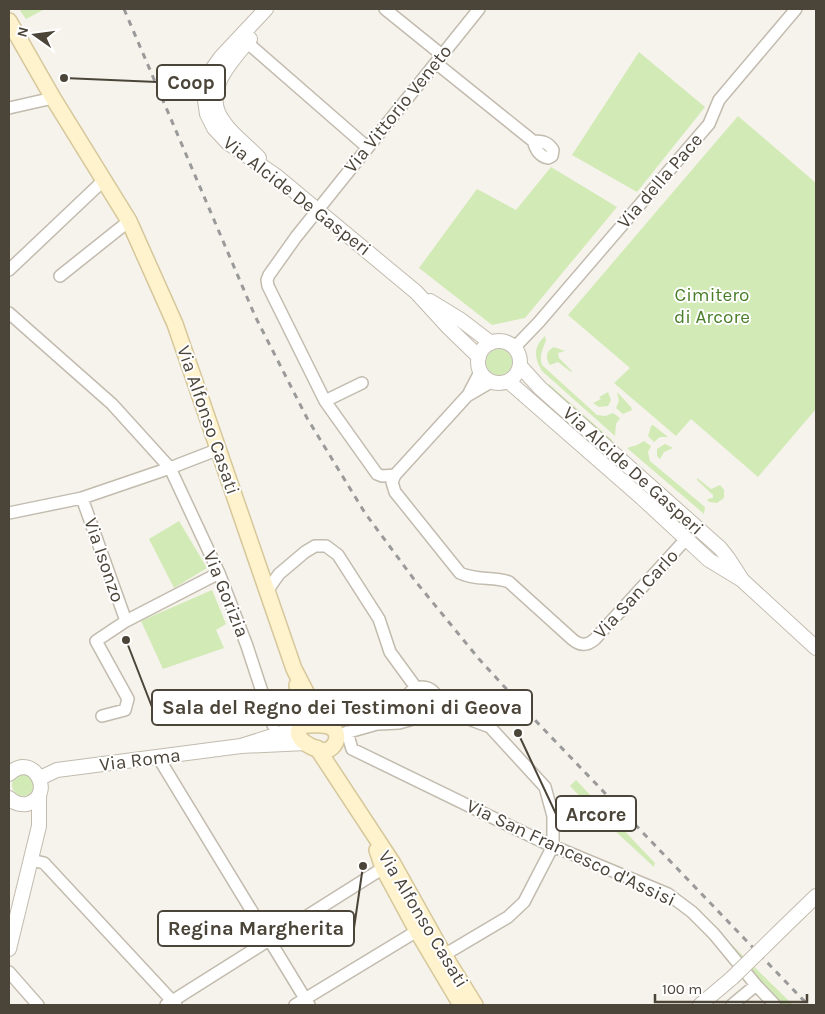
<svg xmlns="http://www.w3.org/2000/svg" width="825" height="1014" viewBox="0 0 825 1014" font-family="Karla,sans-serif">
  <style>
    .green { fill: #d2eab5 }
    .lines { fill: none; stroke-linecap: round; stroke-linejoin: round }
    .minor-casing { stroke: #c2bbae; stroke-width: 14 }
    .tertiary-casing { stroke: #c2bbae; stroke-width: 16 }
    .secondary-casing { stroke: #d6c79b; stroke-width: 18 }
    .minor { stroke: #fff; stroke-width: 11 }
    .tertiary { stroke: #fff; stroke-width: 14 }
    .secondary { stroke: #fff3cd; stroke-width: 15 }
    .rail { stroke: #9a9a9a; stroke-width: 3; stroke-dasharray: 6 6; stroke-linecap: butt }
    .tertiary-bridge-casing { stroke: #c2bbae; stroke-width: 16; stroke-linecap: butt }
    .tertiary-bridge { stroke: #fff; stroke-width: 14 }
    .labels { text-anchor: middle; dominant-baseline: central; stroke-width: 4; stroke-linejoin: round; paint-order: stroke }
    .street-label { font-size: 19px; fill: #4b4439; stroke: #fff }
    .park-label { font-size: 19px; fill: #4a7f2a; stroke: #fff }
    .leader { fill: none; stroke: #4b4439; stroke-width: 2 }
    .callout-dot { fill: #4b4439; stroke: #fff; stroke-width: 2 }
    .callout { fill: #fff; stroke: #4b4439; stroke-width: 2 }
    .callout-label { font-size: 20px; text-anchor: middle; font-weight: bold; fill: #4b4439 }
  </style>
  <rect width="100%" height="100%" fill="#f6f3ec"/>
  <path class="green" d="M 19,9 L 45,9 L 26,19 Z
    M 639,52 L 705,107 L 637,192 L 572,155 Z
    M 738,116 L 816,183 L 816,409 L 758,477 L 691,419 L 676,436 L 614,383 L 630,368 L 568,315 Z
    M 551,167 L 617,207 L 525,318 L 492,325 L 419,268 L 477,189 L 516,210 Z
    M 545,336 L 546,340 C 543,349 539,355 542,365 L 597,415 L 605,416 L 613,413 L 620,418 L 616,424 L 615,436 L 542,371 C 534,358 533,347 545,336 Z
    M 554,347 L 565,351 L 558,353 L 559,358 L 572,371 L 571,372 L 558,362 L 550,365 C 545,358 546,351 554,347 Z
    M486 362a13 13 0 1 1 26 0a13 13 0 1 1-26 0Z
    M 549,384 L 612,440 L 613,443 L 611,445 L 546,388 Z
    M 608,392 L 611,400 L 608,406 L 599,407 L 593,403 L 601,399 L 599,397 Z
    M 617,392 L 631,407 L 632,410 L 623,414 L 616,408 L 619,401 Z
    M 541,394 L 605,450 L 601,455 L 537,399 Z
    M 653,425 L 668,437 L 660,437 L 654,442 L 648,436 L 651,426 Z
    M 644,441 L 651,446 L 648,452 L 650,461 L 705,507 L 704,514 L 627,448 L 637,445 Z
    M 665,444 L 673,448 L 664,452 L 660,459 L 657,456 L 657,449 Z
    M 697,478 L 711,489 L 720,485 L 724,490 L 724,498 L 717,503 L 709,502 L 707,499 L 713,498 L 713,495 L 697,480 Z
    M 179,521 L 207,568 L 174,588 L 149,539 Z
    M 212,590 L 226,624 L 216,630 L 224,648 L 163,669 L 141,621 Z
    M12 785a11 11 0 1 1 22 0a11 11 0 1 1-22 0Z
    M 576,780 L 655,863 L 654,867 L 600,817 L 570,786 Z
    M 722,935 L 793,1005 L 782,1005 L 760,982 Z"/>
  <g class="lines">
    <defs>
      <path id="minor" d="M 385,9 L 442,55
        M 242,38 L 367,147
        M 436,63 L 533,141 C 536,150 539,156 548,158 L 552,156 L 553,150 C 548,142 542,141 533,141
        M 9,108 L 53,98
        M 9,270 L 104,180
        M 60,276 L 129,221
        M 9,313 L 112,404 L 170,468 L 219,573 L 247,646 L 273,725
        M 514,348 L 539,322 L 709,124 L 719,100 L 796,9
        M 491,382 L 467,396 L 395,475 L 392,482 L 395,492 L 460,573 C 476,581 493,576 509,582 L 572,639 C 580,646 587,646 595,639 L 686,539
        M 468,395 L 480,372
        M 325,401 L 362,383
        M 395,475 L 382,476 L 377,474 L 325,401 L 268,286 L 267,280 L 269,275 L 296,237 L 479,9
        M 82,498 L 126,621
        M 9,513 L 82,498 L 170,468 L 219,449
        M 267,591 L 279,574 L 305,552 L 315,546 L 326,546 L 338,555 L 379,619 L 390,652 L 417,689
        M406 703a16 16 0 1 1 32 0a16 16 0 1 1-32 0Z
        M 437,707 L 490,727 L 545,787 L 553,816 L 553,846 L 524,902 L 508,917 L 444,955
        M 102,716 L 125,710 L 128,699 L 96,641 L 126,621 L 219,573
        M 379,724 L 399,723 L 417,718
        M 347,732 L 352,749 L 543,842 L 668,894 L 692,912 L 714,934 L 756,985 L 775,1005
        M 342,734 L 377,724 L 407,702
        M 158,757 L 309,1005
        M 31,860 L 44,863 L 176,1005
        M 9,972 L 38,1005
        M 166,1005 L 388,865
        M 295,1005 L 417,931
        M 732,1005 L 756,985"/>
      <path id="tertiary" d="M 266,9 L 221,57 L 208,75 L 205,100 L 207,114 L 214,128 L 228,143 L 275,175 L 416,292 L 449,328 L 479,357
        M 250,39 C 232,61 201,91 223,121 C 232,135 247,145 259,158
        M 430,301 L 461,320 L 491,343
        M478 362a21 21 0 1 1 42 0a21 21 0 1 1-42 0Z
        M 520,366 L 540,388 L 720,548 L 728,558 L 741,578
        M 508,381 L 642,498 L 709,560 L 742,580 L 816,648
        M 301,727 L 241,746 L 306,743
        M 9,774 C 34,750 56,796 27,804 C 20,805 14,803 9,798
        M 40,778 L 57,770 L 241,746
        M 783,928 L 816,896
        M 9,949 L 39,826 L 39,795
        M 700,1005 L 732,978"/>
      <path id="secondary" d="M 9,21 L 53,98 L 129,221 L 175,324 L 294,669 L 323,725
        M 297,685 L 303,725
        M 303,725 C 311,725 321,724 328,726 C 343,731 337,749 324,751 C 314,749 298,742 298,731 Z
        M 317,748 L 392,862 L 444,955 L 475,1005
        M 377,850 L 383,868 L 417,931 L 461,1005"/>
    </defs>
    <use href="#minor" class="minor-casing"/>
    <use href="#tertiary" class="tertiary-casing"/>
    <use href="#secondary" class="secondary-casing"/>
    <use href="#minor" class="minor"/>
    <use href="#tertiary" class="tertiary"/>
    <use href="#secondary" class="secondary"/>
    <path class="rail" d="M 124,9 L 255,316 L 307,418 L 365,513 L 416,582 L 479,659 L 533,718 L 808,1005"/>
    <defs>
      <path id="tertiary-bridge" d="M 732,978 L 783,928"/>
    </defs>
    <use href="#tertiary-bridge" class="tertiary-bridge-casing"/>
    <use href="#tertiary-bridge" class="tertiary-bridge"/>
  </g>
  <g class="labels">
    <g class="street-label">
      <text transform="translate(398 109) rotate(-51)">Via Vittorio Veneto</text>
      <text transform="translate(660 181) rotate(-49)">Via della Pace</text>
      <text transform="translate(297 196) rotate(38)">Via Alcide De Gasperi</text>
      <text transform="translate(208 420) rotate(71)">Via Alfonso Casati</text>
      <text transform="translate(633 471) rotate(42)">Via Alcide De Gasperi</text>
      <text transform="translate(104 560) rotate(71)">Via Isonzo</text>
      <text transform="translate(226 594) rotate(68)">Via Gorizia</text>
      <text transform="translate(636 594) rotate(-47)">Via San Carlo</text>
      <text transform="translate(140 760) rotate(-7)">Via Roma</text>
      <text transform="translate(571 853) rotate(25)">Via San Francesco d'Assisi</text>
      <text transform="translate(423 919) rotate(59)">Via Alfonso Casati</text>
    </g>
    <g class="park-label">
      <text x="712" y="295">Cimitero<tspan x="712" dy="22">di Arcore</tspan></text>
    </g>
  </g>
  <path class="leader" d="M64 78L157 82M126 640L152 707M518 733L556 814M363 866L354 928"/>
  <g class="callout-dot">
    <circle cx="64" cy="78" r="5"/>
    <circle cx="126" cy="640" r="5"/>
    <circle cx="518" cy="733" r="5"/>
    <circle cx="363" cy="866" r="5"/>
  </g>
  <g class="callout">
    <rect x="157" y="65" width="68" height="35" rx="5"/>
    <rect x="152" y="690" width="380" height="35" rx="5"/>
    <rect x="556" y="796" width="80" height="35" rx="5"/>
    <rect x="158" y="911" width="196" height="35" rx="5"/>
  </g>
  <g class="callout-label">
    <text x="191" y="89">Coop</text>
    <text x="342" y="714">Sala del Regno dei Testimoni di Geova</text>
    <text x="596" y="821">Arcore</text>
    <text x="256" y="935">Regina Margherita</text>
  </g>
  <rect width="825" height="1014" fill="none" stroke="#4b4439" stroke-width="20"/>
  <g transform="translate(35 35) rotate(284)" stroke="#ffffff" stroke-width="4" paint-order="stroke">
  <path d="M0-4L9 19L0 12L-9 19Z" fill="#4b4439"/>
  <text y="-8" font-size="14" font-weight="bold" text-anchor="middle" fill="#4b4439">N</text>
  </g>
  <path d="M655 994v8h152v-8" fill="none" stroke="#4b4439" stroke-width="2.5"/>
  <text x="662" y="994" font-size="15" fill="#4b4439" stroke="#ffffff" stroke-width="4" paint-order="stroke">100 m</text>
</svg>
